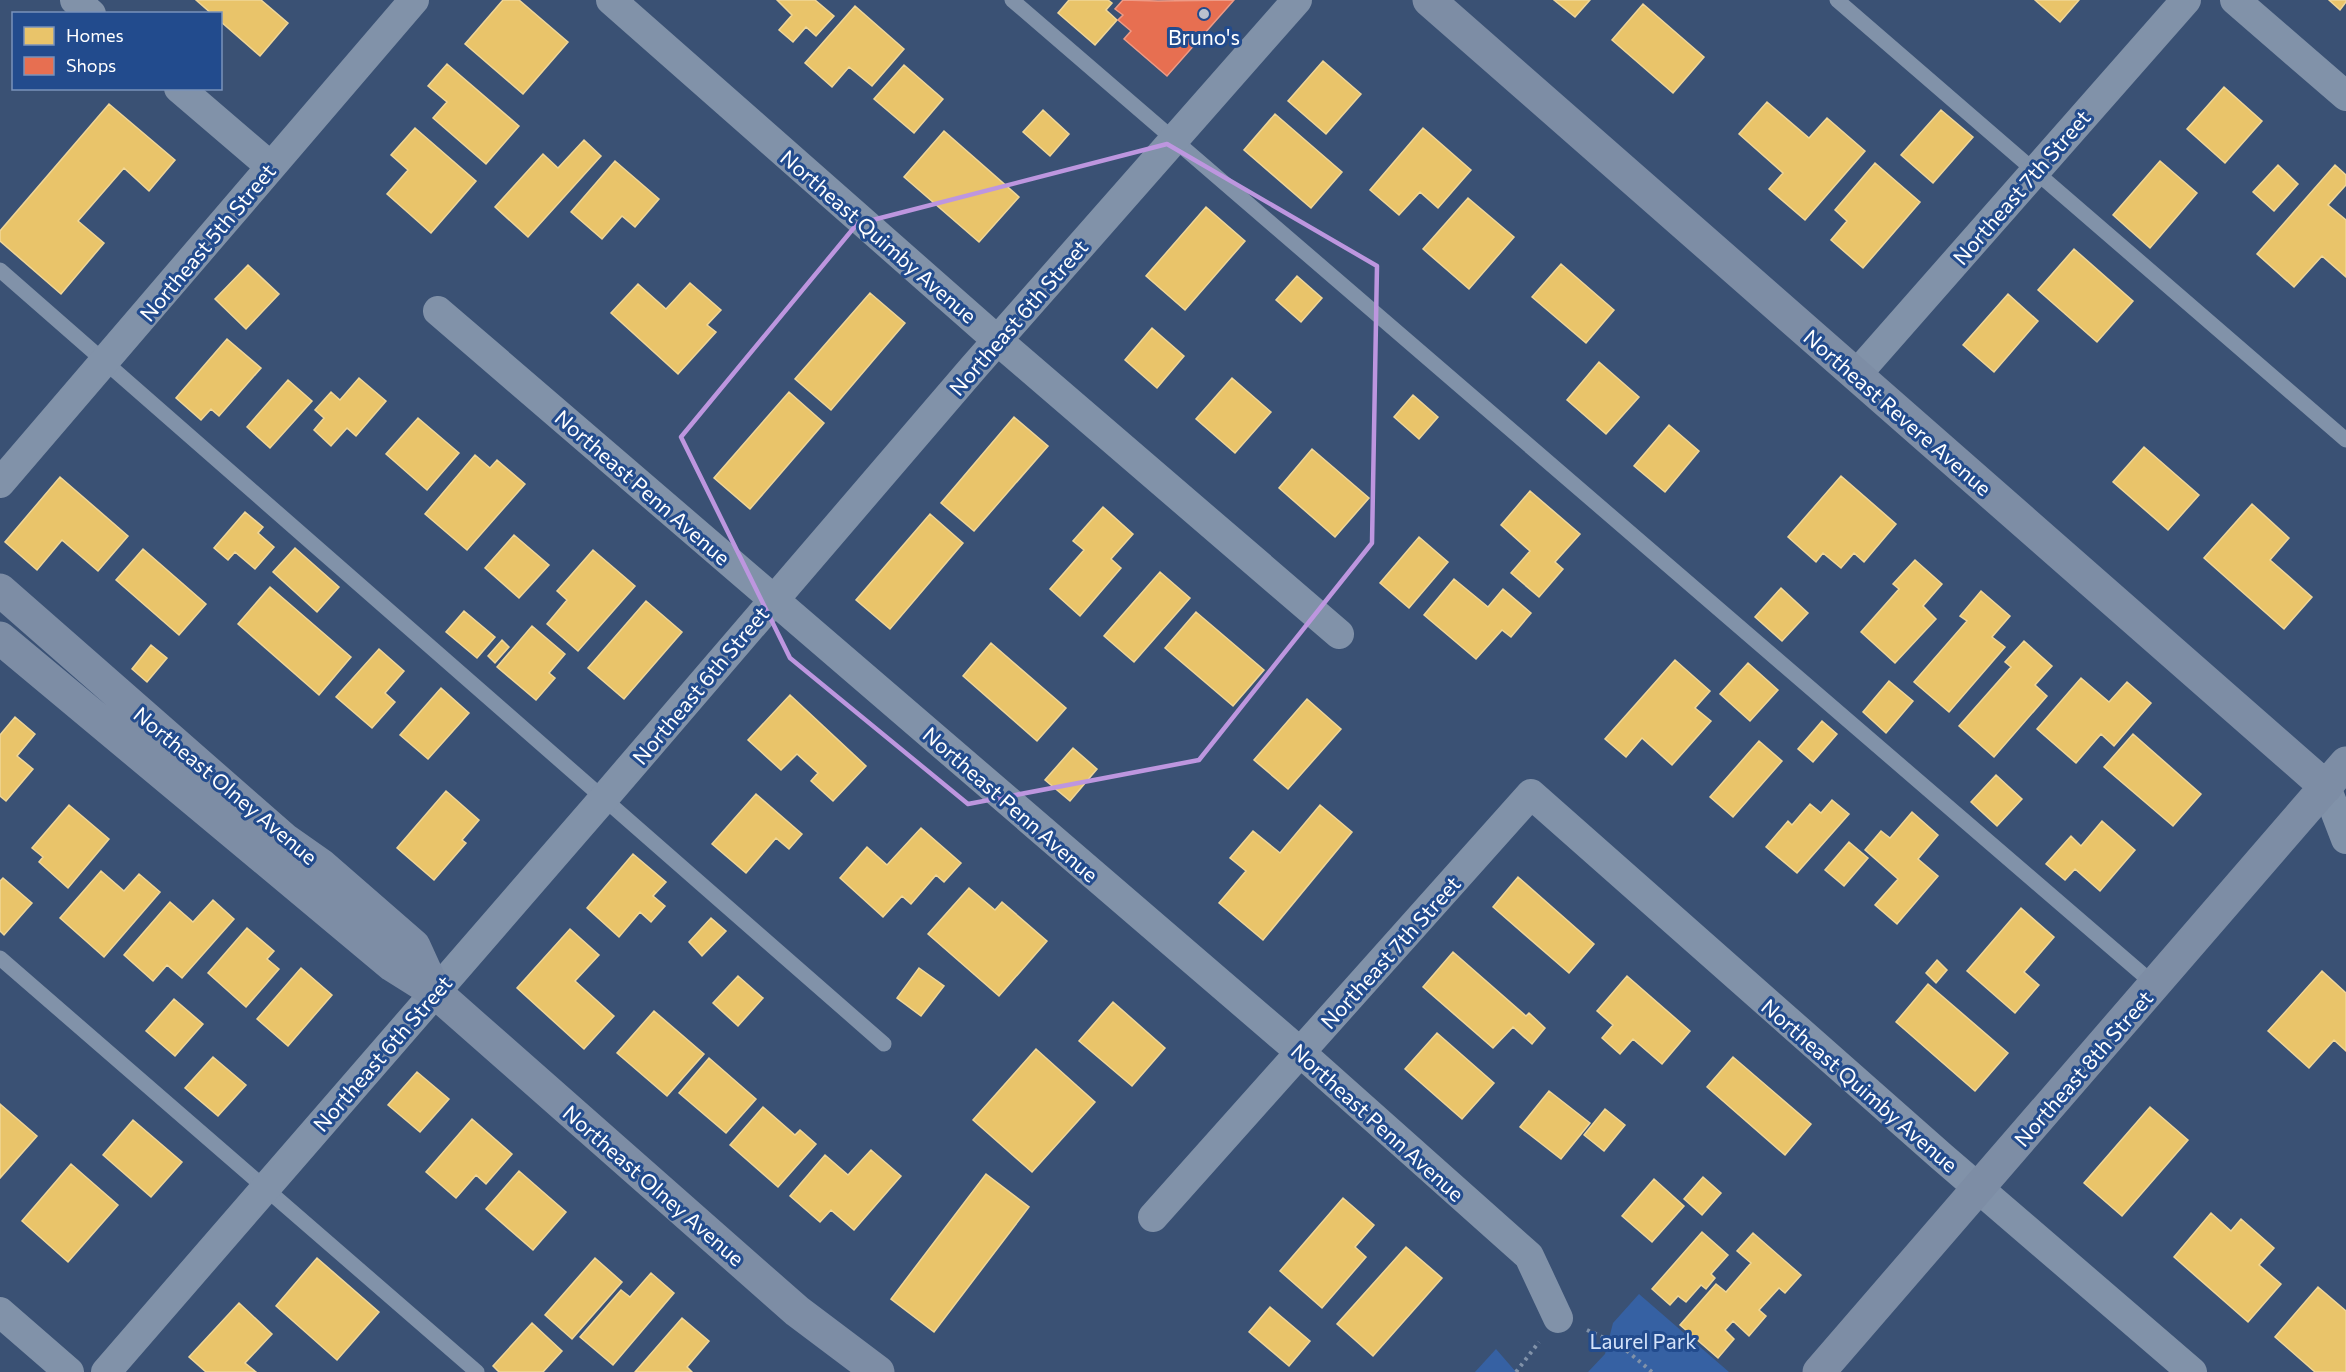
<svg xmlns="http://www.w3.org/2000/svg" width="2346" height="1372" viewBox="0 0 2346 1372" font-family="Commissioner,sans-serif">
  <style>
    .green { fill: #3661a3 }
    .homes { fill: #e9c46a; stroke: #f0d697; stroke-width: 1.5 }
    .shops { fill: #e76f51; stroke: #ee9a85; stroke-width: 1.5 }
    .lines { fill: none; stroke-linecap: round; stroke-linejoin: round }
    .path { stroke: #8192a9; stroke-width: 4; stroke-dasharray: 3 4.5; stroke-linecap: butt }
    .lane { stroke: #8192a9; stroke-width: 15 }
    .street { stroke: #8192a9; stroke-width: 30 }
    .secondary { stroke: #7d8da5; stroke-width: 33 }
    .marked { fill: none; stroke: #bd96df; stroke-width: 4.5; stroke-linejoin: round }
    .poi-dot { fill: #bac2ce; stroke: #224b8d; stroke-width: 2 }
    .labels { text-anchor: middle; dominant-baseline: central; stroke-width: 6; stroke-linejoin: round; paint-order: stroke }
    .poi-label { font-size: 21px; fill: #fff; stroke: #224b8d }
    .street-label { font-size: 21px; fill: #fff; stroke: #224b8d }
    .park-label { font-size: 21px; fill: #d5e3f9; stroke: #224b8d }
  </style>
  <rect width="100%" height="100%" fill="#3a5174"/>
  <path class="green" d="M 1639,1294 L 1729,1372 L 1588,1372 L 1605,1354 L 1613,1323 Z
    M 1496,1349 L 1516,1372 L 1475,1372 Z"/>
  <path class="homes" d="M 196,0 L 261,0 L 288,23 L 260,56 L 220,21 L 220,14 L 212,14 Z
    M 503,0 L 519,0 L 568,42 L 523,94 L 465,44 Z
    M 777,0 L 815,0 L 834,16 L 816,36 L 806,27 L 793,42 L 779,30 L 792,15 Z
    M 1069,0 L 1108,0 L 1112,3 L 1106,10 L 1117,20 L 1095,45 L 1058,13 Z
    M 1554,0 L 1590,0 L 1575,17 Z
    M 2035,0 L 2079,0 L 2060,22 Z
    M 2329,0 L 2346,0 L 2346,2 L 2340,10 Z
    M 1643,4 L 1704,57 L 1673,93 L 1612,40 Z
    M 855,6 L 904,49 L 872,86 L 849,67 L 832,87 L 805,63 Z
    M 1323,61 L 1361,94 L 1326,134 L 1288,101 Z
    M 447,64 L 519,126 L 486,164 L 433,118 L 447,102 L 428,86 Z
    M 904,65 L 943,99 L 914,133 L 874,99 Z
    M 2224,87 L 2262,121 L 2225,163 L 2187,129 Z
    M 1767,102 L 1809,138 L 1827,118 L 1865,151 L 1805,220 L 1769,189 L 1783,173 L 1739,134 Z
    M 109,104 L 175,160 L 149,191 L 124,168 L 78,221 L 104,243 L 61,294 L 0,241 L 0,231 Z
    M 1043,110 L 1069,134 L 1050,156 L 1023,132 Z
    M 1941,110 L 1973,137 L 1933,183 L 1901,155 Z
    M 1275,114 L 1342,172 L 1311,208 L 1244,150 Z
    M 415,128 L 476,181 L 431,233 L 387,194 L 408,170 L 391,155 Z
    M 1423,128 L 1471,170 L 1438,208 L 1420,192 L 1399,215 L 1370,190 Z
    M 944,131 L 1019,197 L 979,242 L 904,177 Z
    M 584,140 L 601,156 L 528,237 L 495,207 L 543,154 L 558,168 Z
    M 615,161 L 659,199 L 635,227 L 622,216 L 602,239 L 571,212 Z
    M 2160,161 L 2197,193 L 2150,248 L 2113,215 Z
    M 1875,163 L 1920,202 L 1863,268 L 1831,240 L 1847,221 L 1835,210 Z
    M 2278,165 L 2298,184 L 2274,211 L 2253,192 Z
    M 2335,165 L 2346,175 L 2346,185 L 2328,205 L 2346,220 L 2346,277 L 2322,256 L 2294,287 L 2257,254 Z
    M 1468,198 L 1514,237 L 1469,289 L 1423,249 Z
    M 1206,207 L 1245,241 L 1185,310 L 1146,276 Z
    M 2074,249 L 2133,301 L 2097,342 L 2038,290 Z
    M 1561,264 L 1614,310 L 1586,343 L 1532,297 Z
    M 248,265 L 279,294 L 246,329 L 215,299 Z
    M 1297,276 L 1322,298 L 1301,322 L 1276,300 Z
    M 690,283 L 721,310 L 707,325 L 716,332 L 678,374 L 611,313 L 638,284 L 666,309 Z
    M 870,293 L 905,323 L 831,410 L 795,379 Z
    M 2008,294 L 2038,321 L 1994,372 L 1963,345 Z
    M 1152,328 L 1184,356 L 1157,388 L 1125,360 Z
    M 227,339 L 261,368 L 219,416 L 211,409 L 201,420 L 176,398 Z
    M 1599,362 L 1639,397 L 1606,434 L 1567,400 Z
    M 359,378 L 386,401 L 356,436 L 347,428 L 331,446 L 314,430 L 324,418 L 315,410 L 331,392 L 340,400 Z
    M 1232,378 L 1271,412 L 1235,453 L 1196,419 Z
    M 288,380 L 312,401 L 270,448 L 247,427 Z
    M 789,392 L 824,423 L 750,509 L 714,478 Z
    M 1413,395 L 1438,417 L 1419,439 L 1394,417 Z
    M 1014,417 L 1048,446 L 974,531 L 941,503 Z
    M 418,418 L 459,453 L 427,490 L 386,454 Z
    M 1669,425 L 1699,451 L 1665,492 L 1634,466 Z
    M 2144,447 L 2199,495 L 2168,530 L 2113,482 Z
    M 1312,449 L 1369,498 L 1335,537 L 1279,488 Z
    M 475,455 L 490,468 L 497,460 L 525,484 L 467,550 L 425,514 Z
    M 1841,476 L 1896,524 L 1864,562 L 1854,553 L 1841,568 L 1823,553 L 1816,562 L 1788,537 Z
    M 60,477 L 128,536 L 98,571 L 62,540 L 37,570 L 5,542 Z
    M 1530,491 L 1580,534 L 1555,562 L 1563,569 L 1539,597 L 1511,573 L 1530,551 L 1501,525 Z
    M 2252,504 L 2289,538 L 2270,560 L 2312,597 L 2284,629 L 2204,558 Z
    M 1103,507 L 1133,534 L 1111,559 L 1121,568 L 1080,616 L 1050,589 L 1084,550 L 1073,541 Z
    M 245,512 L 263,527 L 258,533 L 274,547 L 255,569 L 235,552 L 228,560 L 214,548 Z
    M 930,514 L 963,543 L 890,629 L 856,600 Z
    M 514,535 L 549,565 L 519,598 L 485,568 Z
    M 1419,537 L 1448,562 L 1409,608 L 1380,583 Z
    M 295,548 L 339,587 L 317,612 L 273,572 Z
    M 143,549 L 206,604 L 179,635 L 116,580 Z
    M 593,550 L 635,586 L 578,651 L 547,624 L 567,600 L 557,591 Z
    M 1915,560 L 1942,584 L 1923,606 L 1936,619 L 1895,663 L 1861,632 L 1899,589 L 1893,584 Z
    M 1160,572 L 1190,598 L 1134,662 L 1104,636 Z
    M 1454,579 L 1488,607 L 1503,589 L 1531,613 L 1511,637 L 1502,630 L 1476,659 L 1424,615 Z
    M 270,587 L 351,657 L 319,695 L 238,624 Z
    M 1781,588 L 1808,613 L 1782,641 L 1755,617 Z
    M 1981,591 L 2010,616 L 1992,637 L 2005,647 L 1949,712 L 1914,682 L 1967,621 L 1960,616 Z
    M 646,601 L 682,632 L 624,699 L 588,668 Z
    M 464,611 L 495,637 L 477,658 L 446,632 Z
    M 1196,612 L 1264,670 L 1233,706 L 1165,648 Z
    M 532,626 L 565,654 L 549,673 L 555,678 L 536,700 L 497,667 Z
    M 502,640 L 509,647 L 495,663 L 488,656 Z
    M 2024,641 L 2052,666 L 2035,685 L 2047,696 L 1994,757 L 1959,726 L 2011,667 L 2005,662 Z
    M 991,643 L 1066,708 L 1037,741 L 963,676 Z
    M 151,645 L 167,658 L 147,682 L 132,669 Z
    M 379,649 L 404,671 L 385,693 L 395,702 L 372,728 L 336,697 Z
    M 1675,660 L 1710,691 L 1695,708 L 1711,721 L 1672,765 L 1642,738 L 1626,757 L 1605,739 Z
    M 1748,663 L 1778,690 L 1750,721 L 1720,694 Z
    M 2081,678 L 2109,702 L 2127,682 L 2151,703 L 2114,746 L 2101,734 L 2076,763 L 2037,729 Z
    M 1889,681 L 1913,701 L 1886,733 L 1863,712 Z
    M 441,688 L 469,713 L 428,759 L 400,735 Z
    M 790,695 L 866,766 L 833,801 L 811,781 L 818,773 L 797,754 L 781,770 L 748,740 Z
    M 1307,699 L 1341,729 L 1288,789 L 1254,760 Z
    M 15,717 L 35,734 L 17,756 L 33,769 L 6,801 L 0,796 L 0,735 Z
    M 1822,721 L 1837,734 L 1813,762 L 1798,749 Z
    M 2133,734 L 2201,794 L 2173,826 L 2104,767 Z
    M 1759,741 L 1782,761 L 1733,817 L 1710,797 Z
    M 1073,748 L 1097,769 L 1070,801 L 1045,780 Z
    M 1996,775 L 2022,799 L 1997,826 L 1971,802 Z
    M 446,791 L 479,820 L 462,840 L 466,843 L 434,880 L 397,848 Z
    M 756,794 L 802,834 L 789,849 L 776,838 L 746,873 L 712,844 Z
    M 1832,800 L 1849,814 L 1797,873 L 1766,847 L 1788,821 L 1792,825 L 1810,804 L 1821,813 Z
    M 69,805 L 109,839 L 68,888 L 39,862 L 43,857 L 32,848 Z
    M 1320,805 L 1352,832 L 1263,940 L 1219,903 L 1246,871 L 1230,858 L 1253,831 L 1280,853 Z
    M 1912,812 L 1938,835 L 1918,859 L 1938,876 L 1897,924 L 1875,905 L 1898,879 L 1865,850 L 1881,831 L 1890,838 Z
    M 2102,821 L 2135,850 L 2100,891 L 2075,869 L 2065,880 L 2046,864 L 2071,836 L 2081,846 Z
    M 921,828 L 961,863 L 944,882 L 936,875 L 911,904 L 902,896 L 883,917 L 840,878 L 867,847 L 887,865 Z
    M 1849,842 L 1868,858 L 1844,886 L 1825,870 Z
    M 633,854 L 666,882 L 653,896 L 665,906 L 651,922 L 640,912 L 619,937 L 587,908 Z
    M 101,871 L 124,891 L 139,874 L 160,892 L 104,957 L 60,918 Z
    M 1518,877 L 1594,944 L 1569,973 L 1493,907 Z
    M 3,878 L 32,903 L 4,935 L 0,931 L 0,881 Z
    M 969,888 L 995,910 L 1002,902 L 1047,941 L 999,996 L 928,934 Z
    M 213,900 L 234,919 L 182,978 L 167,965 L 153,981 L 124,955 L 170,902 L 193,922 Z
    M 2021,908 L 2054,937 L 2024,972 L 2039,985 L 2015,1013 L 1967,971 Z
    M 711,918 L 726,931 L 702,956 L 689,942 Z
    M 247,928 L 274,951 L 267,959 L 279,969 L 246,1007 L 208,973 Z
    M 570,929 L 599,955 L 575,981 L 614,1016 L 584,1049 L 517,988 Z
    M 1453,952 L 1526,1016 L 1529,1013 L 1545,1028 L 1532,1044 L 1513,1027 L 1493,1048 L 1423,987 Z
    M 1937,960 L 1947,970 L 1936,983 L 1926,973 Z
    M 301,968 L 332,995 L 288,1046 L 257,1019 Z
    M 919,968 L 944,986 L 921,1016 L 897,998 Z
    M 2322,971 L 2346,993 L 2346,1051 L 2334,1040 L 2309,1068 L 2268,1031 Z
    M 738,976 L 763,998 L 738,1026 L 713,1003 Z
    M 1627,976 L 1690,1031 L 1662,1064 L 1633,1039 L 1620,1054 L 1602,1038 L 1613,1025 L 1597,1011 Z
    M 1928,984 L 2008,1053 L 1975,1091 L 1896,1022 Z
    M 174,999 L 203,1024 L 175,1056 L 146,1031 Z
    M 1113,1002 L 1165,1048 L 1132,1086 L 1079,1041 Z
    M 654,1011 L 704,1054 L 667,1096 L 617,1053 Z
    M 1437,1033 L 1494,1083 L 1462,1119 L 1405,1069 Z
    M 1036,1049 L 1095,1102 L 1032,1172 L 973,1120 Z
    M 213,1057 L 246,1085 L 218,1116 L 185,1088 Z
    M 1733,1057 L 1811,1124 L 1785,1155 L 1707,1087 Z
    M 709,1058 L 756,1099 L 726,1133 L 679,1093 Z
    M 417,1072 L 449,1099 L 420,1132 L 388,1105 Z
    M 1549,1091 L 1590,1123 L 1561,1159 L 1520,1127 Z
    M 0,1104 L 37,1136 L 0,1178 Z
    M 763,1107 L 795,1135 L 800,1130 L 816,1144 L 778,1187 L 730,1145 Z
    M 2150,1107 L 2188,1140 L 2122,1216 L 2084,1183 Z
    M 1605,1109 L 1625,1125 L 1604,1151 L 1584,1135 Z
    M 472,1119 L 512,1154 L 486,1184 L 476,1175 L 456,1198 L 426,1172 Z
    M 133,1120 L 182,1162 L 151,1197 L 103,1155 Z
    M 871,1150 L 901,1176 L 854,1230 L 831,1210 L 820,1222 L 790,1196 L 825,1155 L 848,1175 Z
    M 71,1164 L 118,1205 L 68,1262 L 22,1221 Z
    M 519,1171 L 566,1212 L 533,1250 L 486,1209 Z
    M 986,1174 L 1029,1207 L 934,1332 L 891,1299 Z
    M 1703,1177 L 1721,1193 L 1702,1215 L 1684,1199 Z
    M 1654,1179 L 1684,1206 L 1652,1242 L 1622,1216 Z
    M 1343,1198 L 1374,1225 L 1355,1247 L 1366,1257 L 1322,1308 L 1280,1271 Z
    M 2211,1213 L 2231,1231 L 2241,1219 L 2274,1248 L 2259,1265 L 2281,1284 L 2248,1322 L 2174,1257 Z
    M 1702,1232 L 1728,1255 L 1711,1274 L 1715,1278 L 1706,1289 L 1701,1285 L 1686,1302 L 1678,1296 L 1670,1305 L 1652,1289 Z
    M 1753,1233 L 1801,1275 L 1785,1293 L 1779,1288 L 1759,1310 L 1766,1316 L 1749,1336 L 1733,1321 L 1725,1330 L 1734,1339 L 1718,1358 L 1680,1325 L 1716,1284 L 1726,1292 L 1751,1263 L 1737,1251 Z
    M 1406,1247 L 1442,1278 L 1373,1356 L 1337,1324 Z
    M 317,1258 L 379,1312 L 337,1360 L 276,1306 Z
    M 595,1258 L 622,1282 L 572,1339 L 545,1315 Z
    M 651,1273 L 674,1293 L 613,1365 L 580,1337 L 621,1290 L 630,1297 Z
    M 2318,1287 L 2346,1311 L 2346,1372 L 2315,1372 L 2275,1337 Z
    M 239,1303 L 272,1334 L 245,1363 L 256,1372 L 206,1372 L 189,1357 Z
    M 1270,1307 L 1310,1341 L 1289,1366 L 1249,1332 Z
    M 682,1318 L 709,1341 L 687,1367 L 692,1372 L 635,1372 Z
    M 532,1323 L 562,1351 L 543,1372 L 499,1372 L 493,1366 Z"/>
  <path class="shops" d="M 1123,0 L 1158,1 L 1234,0 L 1167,76 L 1124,39 L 1131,31 L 1118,20 L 1123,15 L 1115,9 Z"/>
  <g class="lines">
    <path class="path" d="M 1587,1330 L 1620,1345 L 1652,1372
      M 1516,1372 L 1539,1342"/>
    <path class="lane" d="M 1012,0 L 2155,985
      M 1837,0 L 2346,440
      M 0,270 L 884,1044
      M 0,958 L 477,1372"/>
    <path class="street" d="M 75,0 L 91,14
      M 611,0 L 997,340 L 1339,634
      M 2235,0 L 2346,96
      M 179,88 L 270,166
      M 438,311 L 1300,1052 L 1529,1256 L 1558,1318
      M 1856,375 L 2186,0
      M 0,483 L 414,0
      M 2326,787 L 2346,839
      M 1153,1217 L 1531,794 L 1942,1157 L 2192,1372
      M 0,1312 L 69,1372
      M 106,1372 L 604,798 L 973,368 L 1297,0"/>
    <path class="secondary" d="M 1429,0 L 2326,787
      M 0,590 L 284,839 L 321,865 L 414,946 L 435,992
      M 0,638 L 392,965 L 435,992 L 797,1311 L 878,1372
      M 1819,1372 L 2346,763"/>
  </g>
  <path class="marked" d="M 1167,144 L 1377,266 L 1372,543 L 1199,760 L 968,804 L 790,658 L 681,437 L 857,224 Z"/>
  <circle class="poi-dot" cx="1204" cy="14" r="6"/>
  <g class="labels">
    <g class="poi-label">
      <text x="1204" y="36">Bruno's</text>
    </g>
    <g class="street-label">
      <text transform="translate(2021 187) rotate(-49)">Northeast 7th Street</text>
      <text transform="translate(879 236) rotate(41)">Northeast Quimby Avenue</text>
      <text transform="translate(207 242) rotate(-50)">Northeast 5th Street</text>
      <text transform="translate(1018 317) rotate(-49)">Northeast 6th Street</text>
      <text transform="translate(1898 412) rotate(41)">Northeast Revere Avenue</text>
      <text transform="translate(643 487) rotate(41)">Northeast Penn Avenue</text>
      <text transform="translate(700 685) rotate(-50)">Northeast 6th Street</text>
      <text transform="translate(226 785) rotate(40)">Northeast Olney Avenue</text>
      <text transform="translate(1011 804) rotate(41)">Northeast Penn Avenue</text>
      <text transform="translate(1390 952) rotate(-48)">Northeast 7th Street</text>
      <text transform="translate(382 1053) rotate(-49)">Northeast 6th Street</text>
      <text transform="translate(2083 1068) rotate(-49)">Northeast 8th Street</text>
      <text transform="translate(1860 1085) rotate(41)">Northeast Quimby Avenue</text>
      <text transform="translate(1378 1122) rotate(42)">Northeast Penn Avenue</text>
      <text transform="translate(654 1185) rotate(41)">Northeast Olney Avenue</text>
    </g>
    <g class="park-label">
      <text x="1643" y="1340">Laurel Park</text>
    </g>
  </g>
  <rect x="12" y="12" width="210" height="78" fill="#224b8d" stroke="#7a93bb" stroke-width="1.5"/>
  <rect x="24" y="27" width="30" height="18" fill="#e9c46a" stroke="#7a93bb" stroke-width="1.5"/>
  <text x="66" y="42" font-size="18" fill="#ffffff">Homes</text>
  <rect x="24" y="57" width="30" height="18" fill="#e76f51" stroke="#7a93bb" stroke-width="1.5"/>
  <text x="66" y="72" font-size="18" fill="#ffffff">Shops</text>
</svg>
